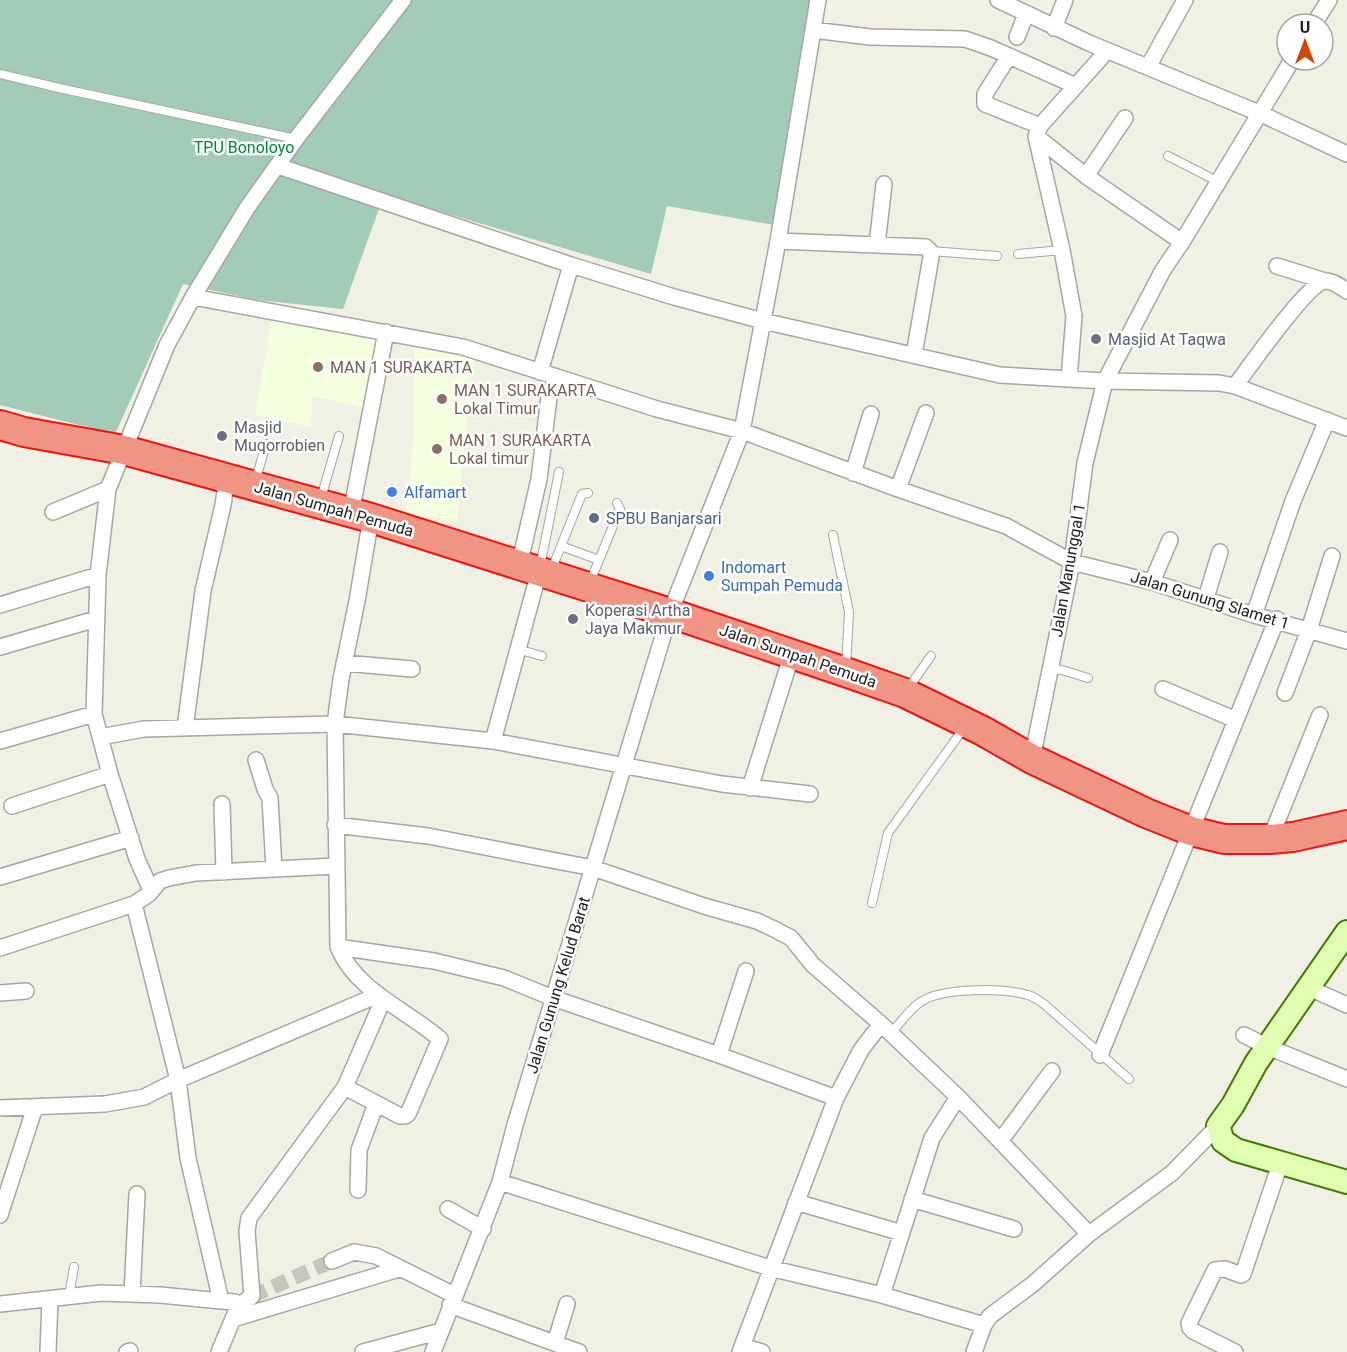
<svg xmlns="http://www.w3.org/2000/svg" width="1347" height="1352" viewBox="0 0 1347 1352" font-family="Roboto,sans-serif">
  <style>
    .education { fill: #f3ffde }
    .cemetery { fill: #a2ccb7 }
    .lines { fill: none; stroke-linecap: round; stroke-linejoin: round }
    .street-tunnel { stroke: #c6c6bd; stroke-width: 15; stroke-dasharray: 15 8; stroke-linecap: butt }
    .lane-casing { stroke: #a6a6a6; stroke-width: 10 }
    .street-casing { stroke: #a6a6a6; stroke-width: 18 }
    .secondary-casing { stroke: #427b00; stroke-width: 26 }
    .highway-casing { stroke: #ed1412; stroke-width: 32 }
    .lane { stroke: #fff; stroke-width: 8 }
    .street { stroke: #fff; stroke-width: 15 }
    .secondary { stroke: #e0ffb3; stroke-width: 22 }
    .highway { stroke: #f09583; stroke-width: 28 }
    .worship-dot { fill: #6b7280; stroke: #fff; stroke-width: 2 }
    .education-dot { fill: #8d6e63; stroke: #fff; stroke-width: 2 }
    .shop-dot { fill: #3f7fe0; stroke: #fff; stroke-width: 2 }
    .service-dot { fill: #5c6f8a; stroke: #fff; stroke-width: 2 }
    .labels { text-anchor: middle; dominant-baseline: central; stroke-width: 5; stroke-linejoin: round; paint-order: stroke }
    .park-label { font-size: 16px; fill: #00893c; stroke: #fff }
    .worship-label { font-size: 16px; fill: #5b616d; stroke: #fff; text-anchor: start }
    .education-label { font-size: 16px; fill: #785e54; stroke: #fff; text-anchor: start }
    .shop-label { font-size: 16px; fill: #366cbe; stroke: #fff; text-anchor: start }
    .street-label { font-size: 16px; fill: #1f1f1f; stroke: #fff }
    .service-label { font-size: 16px; fill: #4e5e75; stroke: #fff; text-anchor: start }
  </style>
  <rect width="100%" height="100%" fill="#f0f0e4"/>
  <path class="education" d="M 272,316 L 378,338 L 365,408 L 313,396 L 311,427 L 255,415 Z
    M 414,341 L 474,353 L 457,522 L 406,513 L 414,433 Z"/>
  <path class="cemetery" d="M 0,0 L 810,0 L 774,225 L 667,206 L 651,274 L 384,195 L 343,309 L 257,300 L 183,284 L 115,434 L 0,405 Z"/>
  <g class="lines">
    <path class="street-tunnel" d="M 252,1296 L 332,1261"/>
    <defs>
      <path id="lane" d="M 0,74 L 59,88 L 296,139
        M 1168,156 L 1219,182
        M 930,251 L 997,256
        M 1018,254 L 1062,250
        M 255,482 L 266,444
        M 321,498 L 339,436
        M 833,535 L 849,612 L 846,667
        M 561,546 L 599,560
        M 540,567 L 559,472
        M 551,571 L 582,494 L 588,493
        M 590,582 L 620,509 L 617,503
        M 517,649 L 542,656
        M 1050,669 L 1062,670 L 1088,678
        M 909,687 L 931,656
        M 872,903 L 888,833 L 964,728
        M 890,1034 C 900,1024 908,1011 919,1003 C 940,987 1003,988 1028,995 C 1033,996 1039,1001 1044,1004 L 1129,1079
        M 69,1296 L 74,1267"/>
      <path id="street" d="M 998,0 L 1089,43 L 1259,113 L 1347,154
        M 1314,24 L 1329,0
        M 1054,28 L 1065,0
        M 813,30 L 870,37 L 965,39 L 991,48 L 1076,86
        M 1017,37 L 1026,14
        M 1009,56 L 985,94 L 985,104 L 1040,126
        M 1148,67 L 1185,0
        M 1036,136 L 1086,176 L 1182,242
        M 278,166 L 571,265 L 674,297 L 763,321 L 1000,375 L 1105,381 L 1219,383 L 1235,386 L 1347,428
        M 1086,176 L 1125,118
        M 778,241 L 926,247 L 930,251 L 931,257 L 914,355
        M 877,245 L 884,184
        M 1277,266 L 1325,281
        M 193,297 L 463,347 L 657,409 L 742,431 L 898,489 L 1006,526 L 1072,562 L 1152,582 L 1254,615 L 1347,641
        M 540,372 L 571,265
        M 1069,379 L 1074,316 L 1062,250 L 1036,136 L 1040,126 L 1107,51
        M 1235,386 C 1248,369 1308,282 1326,281 C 1333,281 1341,287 1347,291
        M 853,473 L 871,414
        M 898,489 L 926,413
        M 53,512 L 108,489
        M 351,513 L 386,332
        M 519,566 L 539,479 L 549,397 L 557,377
        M 1152,582 L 1170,540
        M 1206,598 L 1220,552
        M 0,605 L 98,575
        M 1254,615 L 1293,501 L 1327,420
        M 0,647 L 96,619
        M 344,663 L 412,669
        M 1163,689 L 1236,720
        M 1285,693 L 1309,630 L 1332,556
        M 185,728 L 203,591 L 223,505 L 227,478
        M 100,737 L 144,729 L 335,724 L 493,741 L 722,784 L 810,794
        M 0,741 L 94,714
        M 493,741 L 539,572
        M 1032,759 L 1072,562 L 1085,463 L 1105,381 L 1163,270 L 1182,242 L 1292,60
        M 256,760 L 265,789 L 270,798 L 274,869
        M 750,788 L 792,654
        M 222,804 L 224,872
        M 12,806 L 110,774
        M 335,825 L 428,836 L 593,868 L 704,906 L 757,921 L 774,929 L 791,938 L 813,965 L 881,1024 L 958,1097 L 1089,1234
        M 1270,839 L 1320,715
        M 0,877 L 131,838
        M 151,890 L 137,859 L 110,774 L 94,714 L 98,575 L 108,489 L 167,345 L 193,297 L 247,208 L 296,139 L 403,0
        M 134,904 L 178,1080 L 188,1158 L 221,1301 L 235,1302 L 238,1307
        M 338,947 L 434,961 L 504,978 L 553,998 L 719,1055 L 836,1098
        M 0,948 L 134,904 L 149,894 L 160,881 L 169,878 L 196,873 L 336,866
        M 1309,988 L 1347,1005
        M 0,993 L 26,991
        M 1244,1035 L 1268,1047 L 1347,1079
        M 719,1055 L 746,971
        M 1100,1055 L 1277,619
        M 345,1087 L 400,1116 L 405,1116 L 408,1114 L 440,1039 C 407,1010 356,991 338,947 L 335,724 L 341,679 L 357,601 L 371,518
        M 0,1108 L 105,1104 L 144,1097 L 178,1080 L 378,995
        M 1001,1140 L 1052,1071
        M 500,1182 L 770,1268 L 882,1295 L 984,1325
        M 358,1190 L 359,1150 L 376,1104
        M 912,1199 L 1014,1229
        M 796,1202 L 902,1233
        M 448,1209 L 483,1229
        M 0,1215 L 35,1107
        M 332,1261 L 354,1252 L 376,1256 L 454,1295
        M 132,1294 L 137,1194
        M 882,1295 L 932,1138 L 958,1097
        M 0,1304 L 101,1293 L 160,1295 L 221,1301
        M 450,1305 L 579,1352
        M 233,1319 L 399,1269
        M 555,1343 L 567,1304
        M 748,1348 L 762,1352
        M 48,1352 L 50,1299
        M 127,1352 L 130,1351
        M 219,1352 L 238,1307 L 252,1296 L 247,1231 L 249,1218 L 345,1087 L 383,1000
        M 363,1352 L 441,1331
        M 433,1352 L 500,1182 L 515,1125 L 670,613 L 742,431 L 778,241 L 818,0
        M 740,1352 L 836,1098 L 861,1050 L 881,1024
        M 974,1352 L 984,1325 L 990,1316 L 1033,1284 L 1089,1234 L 1172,1173 L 1218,1126
        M 1235,1352 L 1193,1331 L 1190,1328 L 1189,1323 L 1215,1270 L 1225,1269 L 1241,1275 L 1243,1274 L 1280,1164"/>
      <path id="secondary" d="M 1347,932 L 1256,1063 L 1233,1105 L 1218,1126 L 1223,1141 L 1236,1150 L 1347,1182"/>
      <path id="highway" d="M 0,425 L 24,432 L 124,450 L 371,518 L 670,613 L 845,672 L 905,693 L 983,731 L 1032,759 L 1146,813 L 1191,831 L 1224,839 L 1270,839 L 1293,837 L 1347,825"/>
    </defs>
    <use href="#lane" class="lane-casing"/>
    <use href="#street" class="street-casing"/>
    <use href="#secondary" class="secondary-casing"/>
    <use href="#highway" class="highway-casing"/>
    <use href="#lane" class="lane"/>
    <use href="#street" class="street"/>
    <use href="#secondary" class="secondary"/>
    <use href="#highway" class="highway"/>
  </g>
  <g class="worship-dot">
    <circle cx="1096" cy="339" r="6"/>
    <circle cx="222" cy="436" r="6"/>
    <circle cx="573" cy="619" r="6"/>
  </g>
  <g class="education-dot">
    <circle cx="318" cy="367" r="6"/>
    <circle cx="442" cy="399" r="6"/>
    <circle cx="437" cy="449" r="6"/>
  </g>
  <g class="shop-dot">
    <circle cx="392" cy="492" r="6"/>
    <circle cx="709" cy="576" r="6"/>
  </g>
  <circle class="service-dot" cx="594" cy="518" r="6"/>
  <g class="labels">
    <g class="park-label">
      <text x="244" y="147">TPU Bonoloyo</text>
    </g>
    <g class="worship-label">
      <text x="1108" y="339">Masjid At Taqwa</text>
      <text x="234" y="427">Masjid<tspan x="234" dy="18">Muqorrobien</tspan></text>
      <text x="585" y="610">Koperasi Artha<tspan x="585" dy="18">Jaya Makmur</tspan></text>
    </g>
    <g class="education-label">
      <text x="330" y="367">MAN 1 SURAKARTA</text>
      <text x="454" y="390">MAN 1 SURAKARTA<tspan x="454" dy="18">Lokal Timur</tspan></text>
      <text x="449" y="440">MAN 1 SURAKARTA<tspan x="449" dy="18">Lokal timur</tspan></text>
    </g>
    <g class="shop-label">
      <text x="404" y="492">Alfamart</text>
      <text x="721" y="567">Indomart<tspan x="721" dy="18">Sumpah Pemuda</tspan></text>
    </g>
    <g class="street-label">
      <text transform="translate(334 509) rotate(16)">Jalan Sumpah Pemuda</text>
      <text transform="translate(1068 570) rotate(-80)">Jalan Manunggal 1</text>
      <text transform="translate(1210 600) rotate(17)">Jalan Gunung Slamet 1</text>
      <text transform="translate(798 656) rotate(19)">Jalan Sumpah Pemuda</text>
      <text transform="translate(558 985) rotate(-73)">Jalan Gunung Kelud Barat</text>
    </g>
    <g class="service-label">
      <text x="606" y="518">SPBU Banjarsari</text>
    </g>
  </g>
  <g transform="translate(1305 42)"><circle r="28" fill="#ffffff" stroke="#a5a5a5" stroke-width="1.5"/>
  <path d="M0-4.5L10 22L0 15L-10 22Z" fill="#cd4800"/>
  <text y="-9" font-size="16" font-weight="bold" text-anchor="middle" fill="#1f1f1f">U</text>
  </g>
</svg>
